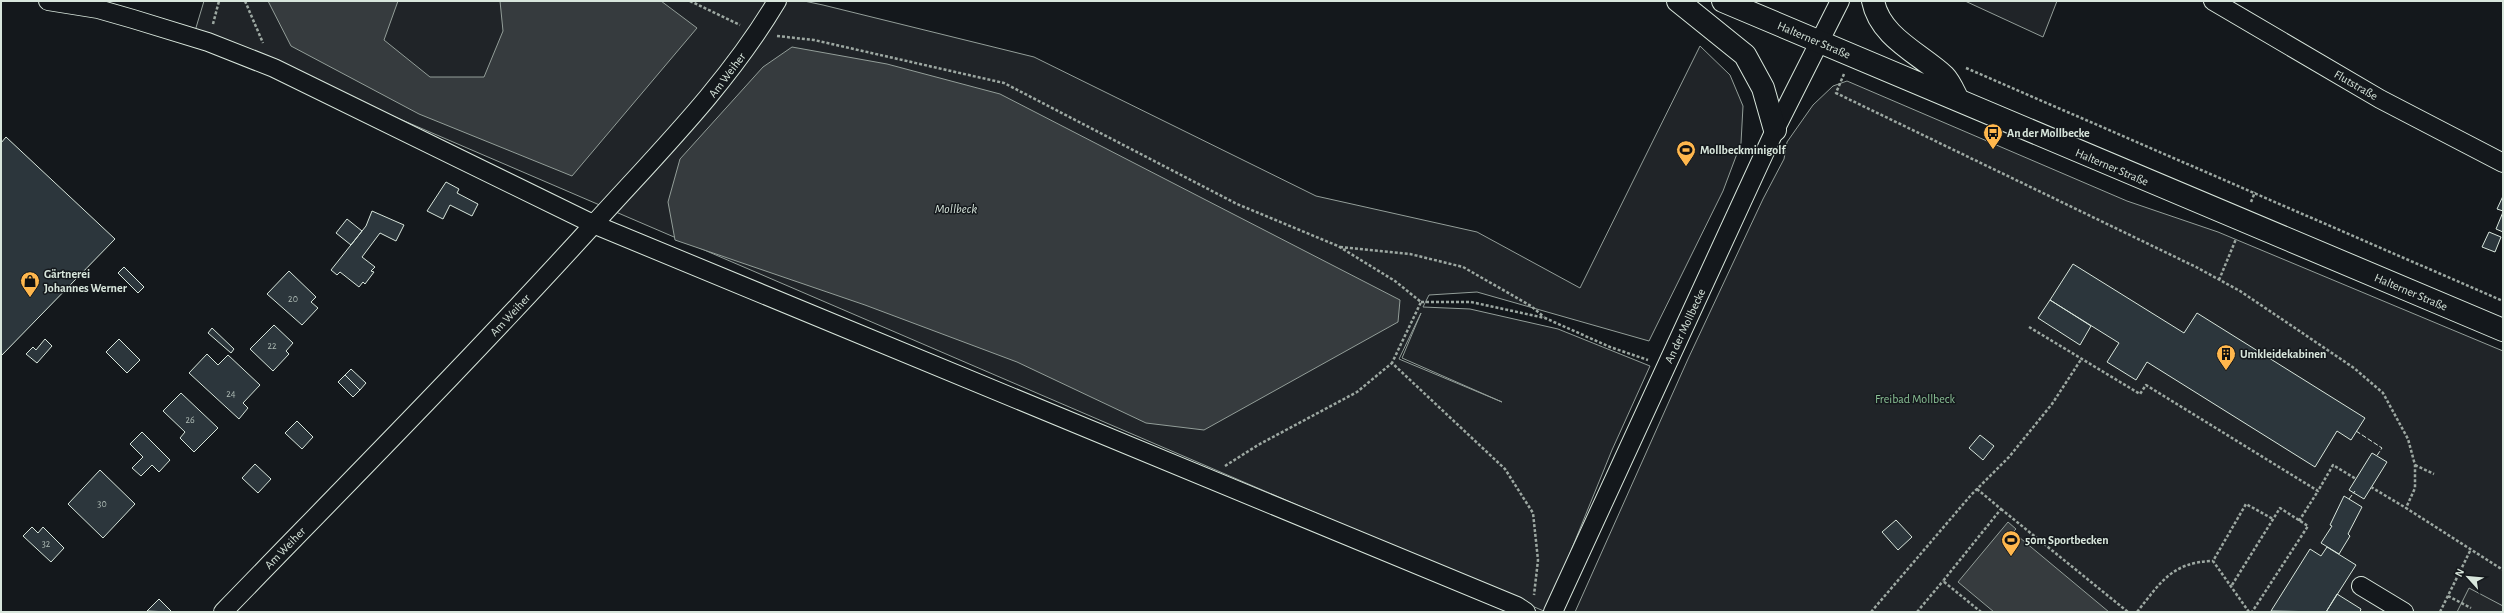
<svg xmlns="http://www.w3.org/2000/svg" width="2504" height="613" viewBox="0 0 2504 613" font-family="'Alegreya Sans',sans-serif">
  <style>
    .green { fill: #202428; stroke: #939e99; fill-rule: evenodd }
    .parking { fill: #24282b; stroke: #939e99 }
    .water { fill: #363b3e; stroke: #939e99 }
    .building { fill: #2c363c; stroke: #d8e6dc }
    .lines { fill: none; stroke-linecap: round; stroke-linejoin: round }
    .minor-casing { stroke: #d8e6dc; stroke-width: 20 }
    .secondary-casing { stroke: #d8e6dc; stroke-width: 24 }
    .path { stroke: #9da8a2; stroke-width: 2.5; stroke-dasharray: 3 2; stroke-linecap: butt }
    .minor { stroke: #14181c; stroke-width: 18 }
    .secondary { stroke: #14181c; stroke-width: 22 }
    .fence { stroke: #d8e6dc; stroke-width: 1; stroke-dasharray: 5 2; stroke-linecap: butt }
    .labels { text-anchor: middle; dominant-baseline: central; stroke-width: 3; stroke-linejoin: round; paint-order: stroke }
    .number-label { font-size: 10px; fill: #adbab4 }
    .street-label { font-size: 12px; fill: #d8e6dc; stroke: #14181c }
    .poi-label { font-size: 12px; font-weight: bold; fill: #d8e6dc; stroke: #14181c; text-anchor: start }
    .park-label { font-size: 12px; fill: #8ac095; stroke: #14181c }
    .water-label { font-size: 13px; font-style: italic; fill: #d8e6dc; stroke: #14181c }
  </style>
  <rect width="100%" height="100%" fill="#14181c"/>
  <path class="green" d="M 204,1 L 804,1 L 823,5 L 1034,57 L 1316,196 L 1477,232 L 1580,288 L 1700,46 L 1730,75 L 1743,106 L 1741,143 L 1723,191 L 1649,341 L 1477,292 L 1429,295 L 1423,307 L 1470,309 L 1558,329 L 1650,366 L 1612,450 L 1546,612 L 195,31 ZM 1421,313 L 1402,358 L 1502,402 L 1399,359 Z
    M 1965,1 L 2057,1 L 2043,37 Z
    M 1847,81 L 2127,201 L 2218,232 L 2503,351 L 2503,612 L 1575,612 L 1688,359 L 1763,199 L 1784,159 L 1787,142 L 1813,105 L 1833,86 Z"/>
  <path class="parking" d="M 2469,588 L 2503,606 L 2503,612 L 2457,612 Z"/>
  <path class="water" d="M 268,1 L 398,1 L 384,40 L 430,77 L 484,77 L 503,31 L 500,1 L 661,1 L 697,28 L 572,176 L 419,114 L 291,46 Z
    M 792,47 L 887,64 L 1000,94 L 1400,300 L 1398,322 L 1204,430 L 1146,423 L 1017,362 L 865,305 L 675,240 L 668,202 L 680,159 L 763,67 Z
    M 2008,522 L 2016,529 L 2013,532 L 2109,612 L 1994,612 L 1958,582 Z"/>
  <path class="building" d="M 6,137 L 115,239 L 1,356 L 1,143 Z
    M 446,182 L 459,189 L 457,193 L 478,204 L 472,216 L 450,205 L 443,219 L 427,211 Z
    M 2503,196 L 2503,211 L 2497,209 Z
    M 372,211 L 404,225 L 396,241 L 380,233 L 362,257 L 375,267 L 371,271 L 374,272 L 365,284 L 363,282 L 359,287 L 340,272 L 337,275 L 331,270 L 366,226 Z
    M 2503,212 L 2503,232 L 2496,229 Z
    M 347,219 L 362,231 L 351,245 L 336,233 Z
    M 2489,232 L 2501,237 L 2495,252 L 2482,247 Z
    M 2073,264 L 2184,333 L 2197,313 L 2365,418 L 2351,440 L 2337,431 L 2315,467 L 2147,362 L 2136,380 L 2107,362 L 2119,343 L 2050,300 Z
    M 124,267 L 144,287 L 138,293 L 118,273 Z
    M 289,271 L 316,297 L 311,302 L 318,308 L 302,325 L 267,294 Z
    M 2050,300 L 2091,326 L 2080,345 L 2038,318 Z
    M 274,325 L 293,343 L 286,351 L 289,354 L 273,371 L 250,349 Z
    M 212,328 L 234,349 L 231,353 L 208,333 Z
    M 45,339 L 52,346 L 37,363 L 26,354 L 33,347 L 36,350 Z
    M 119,339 L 140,360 L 127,373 L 106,352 Z
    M 207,354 L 218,365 L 228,355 L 260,385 L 243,403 L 248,408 L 239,419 L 189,373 Z
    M 351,369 L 366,383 L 360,390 L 345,375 Z
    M 345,375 L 360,390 L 353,397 L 338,382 Z
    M 181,393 L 218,428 L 194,452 L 180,438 L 185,432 L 163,411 Z
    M 297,421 L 313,437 L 302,449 L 285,433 Z
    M 142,432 L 170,460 L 159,472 L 152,465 L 141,476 L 132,468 L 143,457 L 130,444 Z
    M 1980,435 L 1994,446 L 1983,460 L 1969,448 Z
    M 2372,453 L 2387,462 L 2364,499 L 2349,490 Z
    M 255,464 L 271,479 L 258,493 L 242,478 Z
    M 100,470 L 135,504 L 103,538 L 68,504 Z
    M 2344,496 L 2362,507 L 2348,534 L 2350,536 L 2339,554 L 2321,543 L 2332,526 L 2330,525 Z
    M 1896,520 L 1912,537 L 1898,550 L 1882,532 Z
    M 32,527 L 38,533 L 43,527 L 64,548 L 51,562 L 23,536 Z
    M 2327,547 L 2356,565 L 2326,612 L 2271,611 L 2310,549 L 2321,556 Z
    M 2337,594 L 2361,609 L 2360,612 L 2326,612 Z
    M 159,599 L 171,611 L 170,612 L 147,611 Z"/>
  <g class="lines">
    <defs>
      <path id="minor" d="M 48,1 L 98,9 L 133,19 L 208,42 L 274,68 L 593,224 L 1517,606 L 1526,612
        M 2213,1 L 2380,99 L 2503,163
        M 2361,586 L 2404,612
        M 223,612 C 347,484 473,357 593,225 C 658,153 727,85 777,1
        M 1553,612 L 1775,130 L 1840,1"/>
      <path id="secondary" d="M 1678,1 L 1745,55 L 1763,88 L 1775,130
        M 1723,1 L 2503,330
        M 1873,1 C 1880,37 1919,53 1944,76 C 1950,82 1954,92 1958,100"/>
    </defs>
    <use href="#minor" class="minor-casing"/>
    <use href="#secondary" class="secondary-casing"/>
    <path class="path" d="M 245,1 L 263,43
      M 690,1 L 740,25
      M 213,24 L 219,1
      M 777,36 L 814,40 L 1004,83 L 1237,204 L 1338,246 L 1395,281 L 1421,302 L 1392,363 L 1505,469 L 1533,513 L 1538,560 L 1534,595
      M 1966,68 L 2503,301
      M 1844,74 L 1836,93 L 2196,267 L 2240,291 L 2295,328 L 2354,368 L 2383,393 L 2408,439 L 2415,465 L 2415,488 L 2406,508 L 2503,570
      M 2251,202 L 2255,192
      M 1340,247 L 1410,254 L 1463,267 L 1531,306 L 1544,317
      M 2219,280 L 2236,239
      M 1421,302 L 1471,302 L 1545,318 L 1610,347 L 1648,360
      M 2029,327 L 2140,394 L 2146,385 L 2318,491 L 2333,465 L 2356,479
      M 2415,465 L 2434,474
      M 1225,466 L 1258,445 L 1357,392 L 1392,363
      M 2371,487 L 2406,508
      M 1977,489 L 2001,509 L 1943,581 L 1981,612
      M 2001,509 L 2128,612
      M 2299,521 L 2318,491
      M 2232,585 L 2280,508 L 2308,526 L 2252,612
      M 2448,596 L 2471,608
      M 1871,612 L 1971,495 L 2009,457 L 2052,404 L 2082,358
      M 1917,612 L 1943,581
      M 2137,612 C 2161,582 2172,562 2213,561
      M 2249,612 L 2213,561 L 2246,504 L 2273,519
      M 2440,612 L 2471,549"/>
    <use href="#minor" class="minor"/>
    <use href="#secondary" class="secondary"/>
    <path class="fence" d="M 2356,431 L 2382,448 L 2376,457
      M 2349,499 L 2355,491"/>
  </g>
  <defs>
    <symbol id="bus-pin" viewBox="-11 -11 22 30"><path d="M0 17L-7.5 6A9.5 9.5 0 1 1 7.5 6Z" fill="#ffb74d" stroke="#14181c"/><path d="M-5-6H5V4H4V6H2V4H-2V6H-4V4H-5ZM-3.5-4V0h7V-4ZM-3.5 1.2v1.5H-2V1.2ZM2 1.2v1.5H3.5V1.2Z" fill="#111"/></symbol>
    <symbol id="stadium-pin" viewBox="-11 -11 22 30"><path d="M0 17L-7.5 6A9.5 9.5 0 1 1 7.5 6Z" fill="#ffb74d" stroke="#14181c"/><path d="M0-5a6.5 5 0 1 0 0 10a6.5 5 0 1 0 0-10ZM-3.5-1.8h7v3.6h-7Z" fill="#111"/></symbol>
    <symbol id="shop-pin" viewBox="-11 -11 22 30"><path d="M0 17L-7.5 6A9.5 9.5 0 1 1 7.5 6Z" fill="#ffb74d" stroke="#14181c"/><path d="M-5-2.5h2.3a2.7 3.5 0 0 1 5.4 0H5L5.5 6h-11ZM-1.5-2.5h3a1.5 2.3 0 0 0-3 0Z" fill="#111"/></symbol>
    <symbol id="building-pin" viewBox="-11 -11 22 30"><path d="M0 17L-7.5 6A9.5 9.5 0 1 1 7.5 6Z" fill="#ffb74d" stroke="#14181c"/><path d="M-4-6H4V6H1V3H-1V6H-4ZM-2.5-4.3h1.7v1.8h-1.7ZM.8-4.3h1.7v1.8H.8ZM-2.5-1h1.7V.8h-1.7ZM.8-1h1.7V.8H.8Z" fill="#111"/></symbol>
  </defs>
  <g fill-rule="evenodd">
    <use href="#bus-pin" x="1982" y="122" width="22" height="30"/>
    <use href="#stadium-pin" x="1675" y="139" width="22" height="30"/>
    <use href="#shop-pin" x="19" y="270" width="22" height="30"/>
    <use href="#building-pin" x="2215" y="343" width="22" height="30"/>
    <use href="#stadium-pin" x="2000" y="529" width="22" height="30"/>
  </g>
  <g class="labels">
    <g class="number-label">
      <text x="293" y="299">20</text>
      <text x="272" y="346">22</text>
      <text x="231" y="394">24</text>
      <text x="190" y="420">26</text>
      <text x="102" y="504">30</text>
      <text x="46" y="544">32</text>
    </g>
    <g class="street-label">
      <text transform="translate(1814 40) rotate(23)">Halterner Straße</text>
      <text transform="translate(727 75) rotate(-53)">Am Weiher</text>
      <text transform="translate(2356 85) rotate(30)">Flutstraße</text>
      <text transform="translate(2112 167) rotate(23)">Halterner Straße</text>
      <text transform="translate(2411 292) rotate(23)">Halterner Straße</text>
      <text transform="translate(510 315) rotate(-47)">Am Weiher</text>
      <text transform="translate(1685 326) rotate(-65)">An der Mollbecke</text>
      <text transform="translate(285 548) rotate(-46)">Am Weiher</text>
    </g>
    <g class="poi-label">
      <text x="2007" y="133">An der Mollbecke</text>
      <text x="1700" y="150">Mollbeckminigolf</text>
      <text x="44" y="274">Gärtnerei<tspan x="44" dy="14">Johannes Werner</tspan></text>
      <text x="2240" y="354">Umkleidekabinen</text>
      <text x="2025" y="540">50m Sportbecken</text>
    </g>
    <g class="park-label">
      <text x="1915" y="399">Freibad Mollbeck</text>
    </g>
    <g class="water-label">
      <text x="956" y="209">Mollbeck</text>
    </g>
  </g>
  <rect width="2504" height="613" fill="none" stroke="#d8e6dc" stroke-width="4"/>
  <g transform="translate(2468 577) rotate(297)" stroke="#14181c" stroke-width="3" paint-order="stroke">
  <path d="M0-3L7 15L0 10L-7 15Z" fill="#d8e6dc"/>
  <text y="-6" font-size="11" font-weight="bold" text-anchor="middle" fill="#d8e6dc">N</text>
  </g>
</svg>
